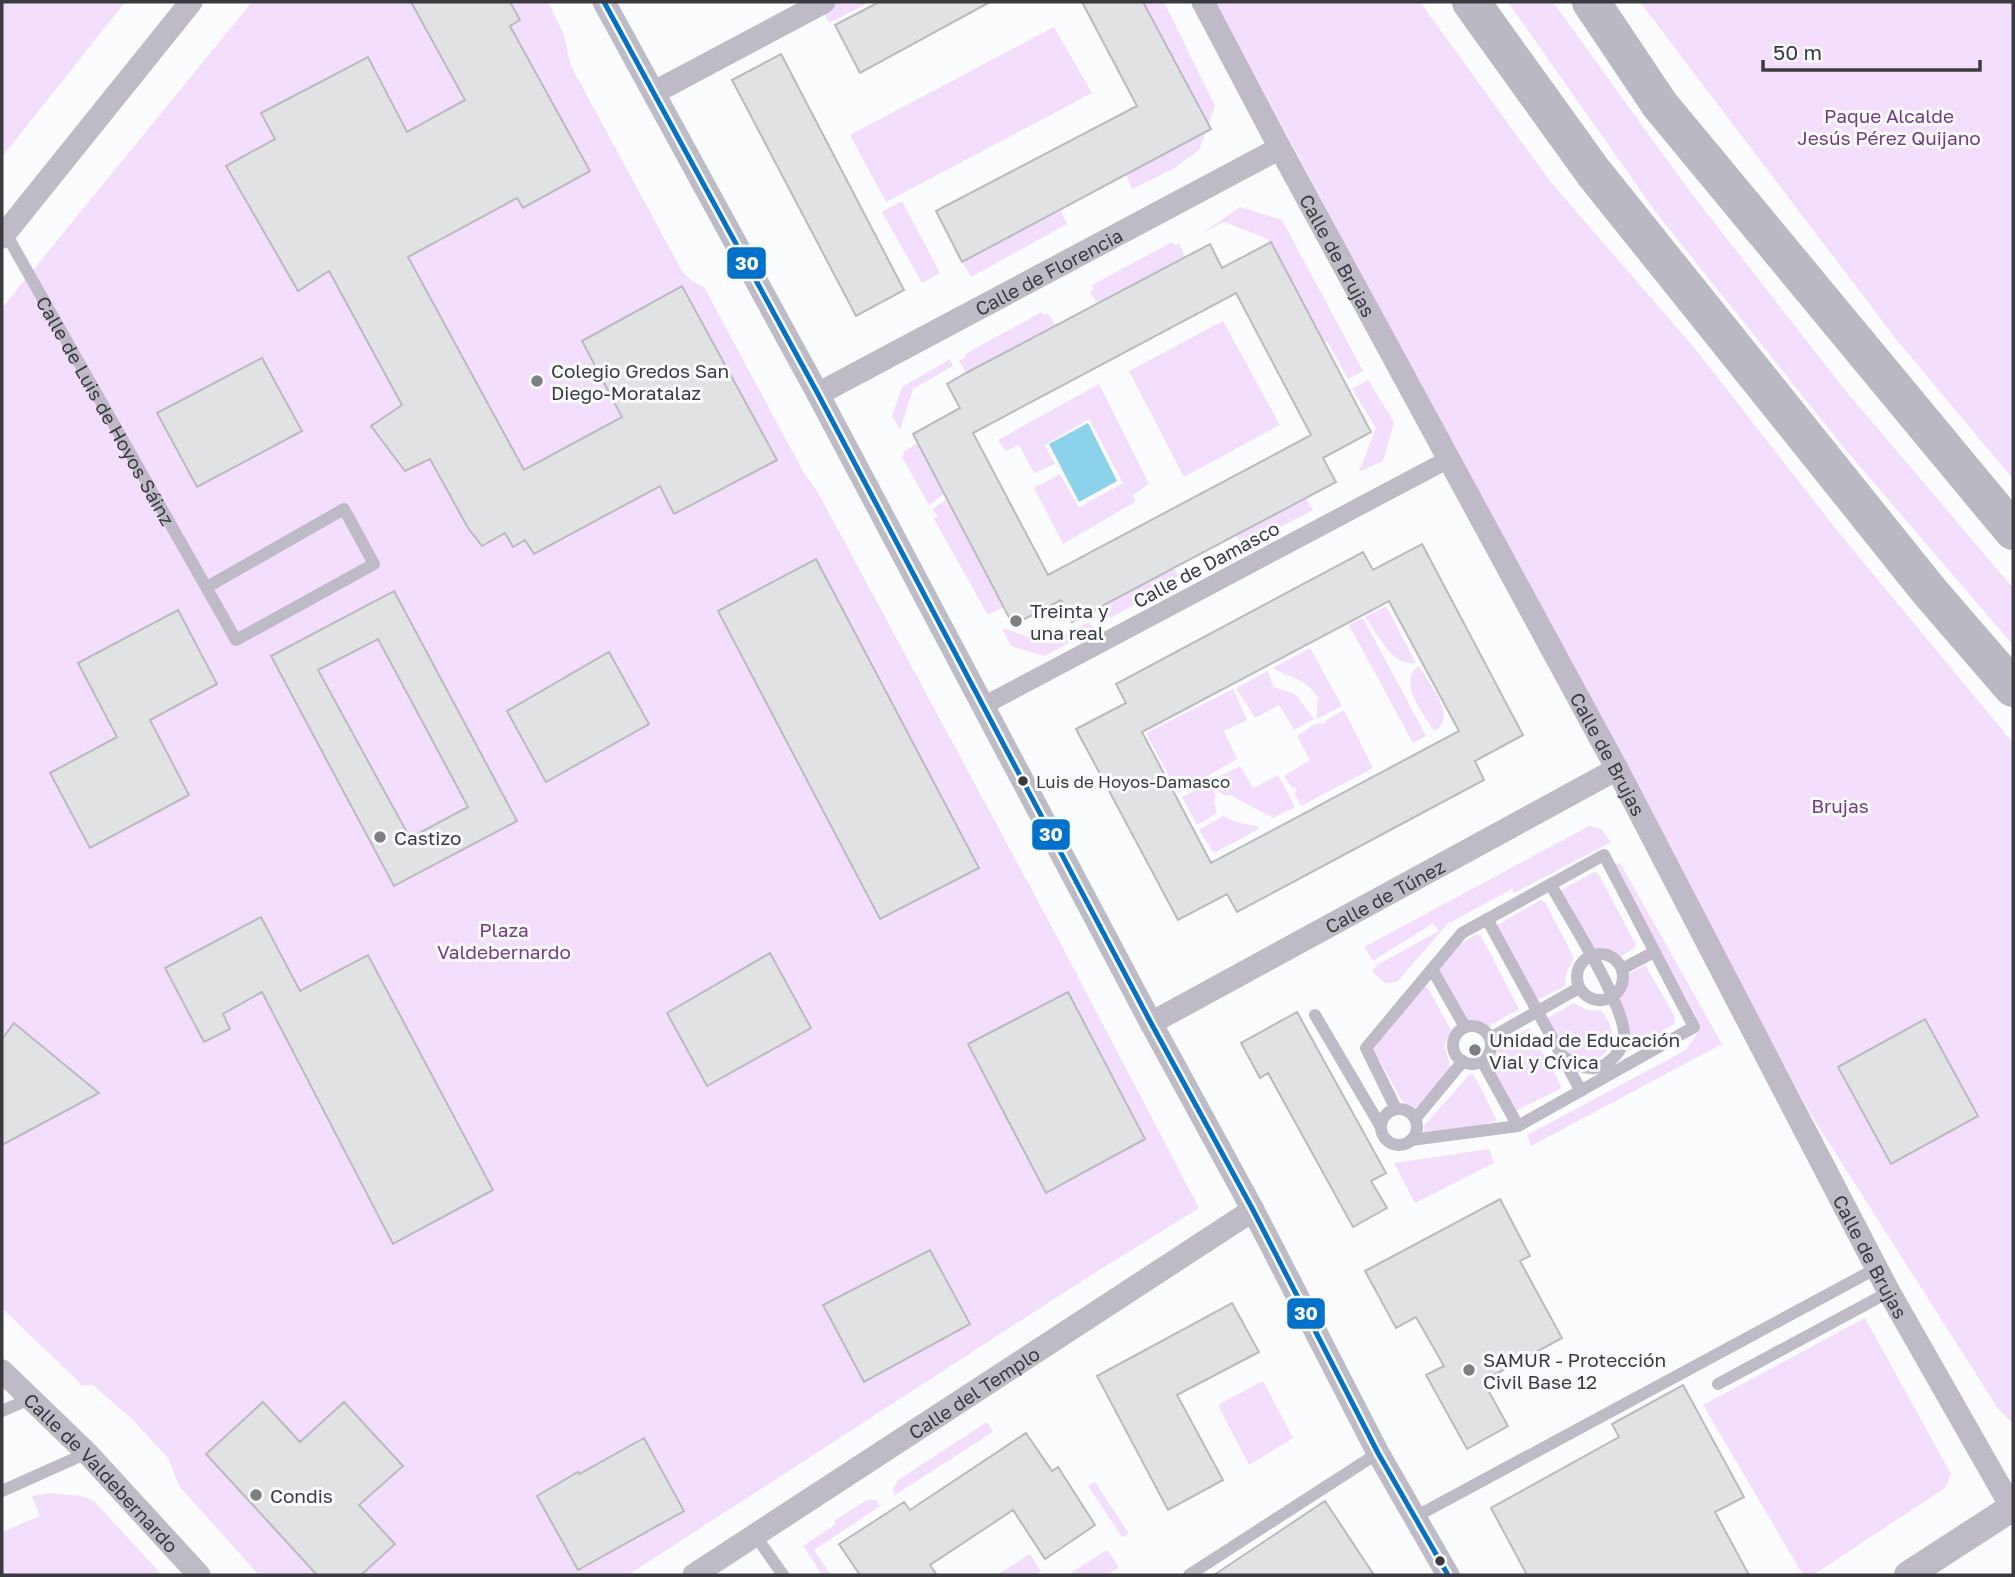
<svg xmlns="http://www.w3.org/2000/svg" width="2015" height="1577" viewBox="0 0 2015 1577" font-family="'Golos Text',sans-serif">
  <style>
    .green { fill: #f4defd }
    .water { fill: #8ad3eb }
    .building { fill: #e0e2e3; stroke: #babbbc; stroke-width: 2; fill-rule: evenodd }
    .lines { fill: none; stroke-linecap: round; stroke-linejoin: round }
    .service { stroke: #bebbc6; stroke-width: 12 }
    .pedestrian { stroke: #bebbc6; stroke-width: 18 }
    .minor { stroke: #bebbc6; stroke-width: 23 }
    .tertiary { stroke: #bebbc6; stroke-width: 28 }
    .motorway { stroke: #bab8c2; stroke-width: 38 }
    .bus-1-casing { stroke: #fafbfe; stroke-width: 10 }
    .bus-1 { stroke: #0072ce; stroke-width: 5 }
    .poi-dot { fill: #7e7f81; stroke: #fafbfe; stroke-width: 2.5 }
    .bus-dot { fill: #3a3b3e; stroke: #fafbfe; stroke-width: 2.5 }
    .labels { text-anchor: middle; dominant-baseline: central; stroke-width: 6; stroke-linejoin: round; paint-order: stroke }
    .bus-label { font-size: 17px; fill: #3a3b3e; stroke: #fafbfe; text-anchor: start }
    .park-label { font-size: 19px; fill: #753987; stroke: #fafbfe }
    .street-label { font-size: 19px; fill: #3a3b3e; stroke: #fafbfe }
    .poi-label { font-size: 19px; fill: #3a3b3e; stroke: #fafbfe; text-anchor: start }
    .line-badge { stroke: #fafbfe; stroke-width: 2.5 }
    .badge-label { font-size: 19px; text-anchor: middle; font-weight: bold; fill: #fff }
  </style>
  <rect width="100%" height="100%" fill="#fbfcfd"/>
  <path class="green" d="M 2,2 L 125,2 L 2,157 Z
    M 252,2 L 548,2 L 564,35 L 571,66 L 682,271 L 692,281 L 704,287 L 805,475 L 816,489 L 1054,931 L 1199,1208 L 1088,1277 L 628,1575 L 259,1575 L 179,1486 L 168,1458 L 133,1420 L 93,1385 L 82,1385 L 2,1308 L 2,308 Z
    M 834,2 L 865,2 L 866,4 L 829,23 L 821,8 Z
    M 1143,2 L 1164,2 L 1215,106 L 1199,150 L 1173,169 L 1132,189 L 1126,174 L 1186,143 L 1198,105 Z
    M 1216,2 L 1420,2 L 1549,180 L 1696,350 L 1835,528 L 2013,743 L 2013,1424 L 1997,1407 L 1810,1113 Z
    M 1508,2 L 1553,2 L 1685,185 L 1845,390 L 2013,588 L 2013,645 L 1845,449 L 1655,211 Z
    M 1640,2 L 2013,2 L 2013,479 L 1896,339 Z
    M 1054,27 L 1092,93 L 886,202 L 850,135 Z
    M 902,201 L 940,273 L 922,283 L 882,212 Z
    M 1240,207 L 1282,220 L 1363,371 L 1348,379 L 1327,341 L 1323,342 L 1268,239 L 1224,222 L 1202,233 Z
    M 1060,210 L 1067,224 L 971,277 L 962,262 Z
    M 1172,242 L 1175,246 L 1179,243 L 1185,257 L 1098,304 L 1090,292 L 1094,289 L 1092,285 Z
    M 1042,312 L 1044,315 L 1048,313 L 1056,326 L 966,373 L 959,361 L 966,357 L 965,354 Z
    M 1223,321 L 1280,425 L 1184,477 L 1129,371 Z
    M 950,359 L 953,366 L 913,389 L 900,430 L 892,416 L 902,387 Z
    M 1368,380 L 1394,422 L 1383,461 L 1359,472 L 1376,428 L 1352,389 Z
    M 1099,384 L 1149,484 L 1133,495 L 1135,502 L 1063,544 L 1034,488 L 1060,474 L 1079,507 L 1123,483 L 1089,419 L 1045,445 L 1055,464 L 1034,473 L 1019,445 L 1006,451 L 998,440 Z
    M 918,443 L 944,494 L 929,505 L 902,457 L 904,456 L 903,452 Z
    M 1306,498 L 1313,510 L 1246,545 L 1244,542 L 1241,544 L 1236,535 Z
    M 947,499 L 1004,607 L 988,615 L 934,519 L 938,516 L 932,509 Z
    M 1174,568 L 1178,576 L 1174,579 L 1176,582 L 1110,618 L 1108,614 L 1100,619 L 1095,610 Z
    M 1386,606 L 1416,663 C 1393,668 1377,633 1365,617 Z
    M 1363,618 L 1426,736 L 1413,743 L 1349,625 Z
    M 1089,622 L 1094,629 L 1045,656 L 1011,646 L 1002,628 L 1047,643 Z
    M 1310,648 L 1342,706 L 1317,719 L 1317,701 L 1319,699 C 1305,676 1292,680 1273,668 Z
    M 1419,666 C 1429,683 1459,718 1434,731 C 1424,714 1396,682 1419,666 Z
    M 1268,671 L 1273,687 L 1295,694 L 1314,719 L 1312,720 L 1294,730 L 1279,705 L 1255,718 L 1236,688 Z
    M 1233,689 L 1247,720 L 1224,731 L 1237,759 L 1178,793 L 1146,733 Z
    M 1344,710 L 1373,768 L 1301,806 L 1294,793 L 1297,791 L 1295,787 L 1292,788 L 1284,776 L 1310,760 L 1297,736 L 1315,724 L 1326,723 L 1326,720 Z
    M 1240,766 L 1253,788 L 1278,775 L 1295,807 L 1273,818 L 1230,795 C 1220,797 1216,789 1212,780 Z
    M 1210,783 L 1216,795 L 1214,802 L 1217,813 L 1197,825 L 1182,797 Z
    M 1223,816 L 1239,823 L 1257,826 L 1259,829 L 1214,853 L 1199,830 Z
    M 1589,826 L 1601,829 L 1611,842 L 1514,893 L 1512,889 L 1451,922 L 1449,922 L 1397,982 L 1385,983 L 1372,971 L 1377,965 L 1439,931 L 1433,923 L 1373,961 L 1364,947 Z
    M 1620,863 L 1722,1044 L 1531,1146 L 1527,1135 L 1686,1050 L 1697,1034 L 1696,1016 L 1614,864 Z
    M 1594,872 L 1598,873 L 1636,945 L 1635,948 L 1619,957 L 1602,948 L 1591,948 L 1560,891 Z
    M 1541,900 L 1545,902 L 1574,958 L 1566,973 L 1565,986 L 1539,999 L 1536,998 L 1497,925 Z
    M 1477,934 L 1481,936 L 1519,1009 L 1488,1027 L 1474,1021 L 1470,1024 L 1432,961 Z
    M 1645,965 L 1675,1017 L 1674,1024 L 1628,1052 C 1631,1032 1629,1020 1619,1002 L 1628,974 Z
    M 1424,986 L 1428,988 L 1451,1030 L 1444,1046 L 1451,1068 L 1415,1109 L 1404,1104 L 1373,1049 Z
    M 1574,1003 L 1587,1010 L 1602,1011 C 1606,1018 1611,1024 1612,1032 C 1616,1057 1583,1071 1566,1052 C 1558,1043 1553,1028 1547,1018 Z
    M 1529,1028 L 1561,1086 L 1560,1089 L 1515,1111 L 1491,1066 L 1498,1043 Z
    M 1470,1074 L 1474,1075 L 1497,1121 L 1476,1126 L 1424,1132 L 1424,1126 Z
    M 1489,1149 L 1494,1163 L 1415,1203 L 1394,1163 Z
    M 1865,1318 L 1951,1474 L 1945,1488 L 1813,1575 L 1803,1575 L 1703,1405 Z
    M 1263,1381 L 1293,1438 L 1249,1465 L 1218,1405 Z
    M 987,1422 L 993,1432 L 895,1495 L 893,1489 L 898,1480 Z
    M 1095,1482 L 1129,1534 L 1122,1537 L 1088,1486 Z
    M 49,1493 L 80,1496 L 93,1500 L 162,1575 L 2,1575 L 2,1532 L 40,1516 L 32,1496 Z
    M 867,1500 L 876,1500 L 880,1506 L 814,1550 L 831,1575 L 822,1575 L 803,1546 L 836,1524 L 834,1521 Z
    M 1107,1550 L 1119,1567 L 1107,1575 L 1067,1575 Z
    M 1030,1554 L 1041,1571 L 1034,1575 L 997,1575 Z"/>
  <path class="water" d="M 1088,423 L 1117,481 L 1079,502 L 1049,444 Z"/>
  <path class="building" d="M 411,2 L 510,2 L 520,20 L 510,26 L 590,171 L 523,208 L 517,198 L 408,257 L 524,470 L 622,417 L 582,341 L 682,286 L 777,460 L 674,514 L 660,486 L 534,554 L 525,540 L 513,547 L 505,533 L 482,546 L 468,528 L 430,459 L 405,471 L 371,426 L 402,405 L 329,271 L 298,291 L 226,166 L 275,139 L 261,113 L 368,57 L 407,132 L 465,100 Z
    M 879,2 L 990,2 L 860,73 L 835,25 Z
    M 1082,2 L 1143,2 L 1211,129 L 962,262 L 936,211 L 1137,106 Z
    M 781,54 L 904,290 L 856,316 L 732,80 Z
    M 1271,242 L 1371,432 L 1323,458 L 1336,482 L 1072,622 L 1061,600 L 1013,625 L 913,434 L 960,408 L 947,384 L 966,373 L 1210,244 L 1222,268 ZM 1236,293 L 1311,435 L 1048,575 L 973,433 Z
    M 262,358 L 302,431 L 197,487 L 157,413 Z
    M 1422,544 L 1523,735 L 1475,761 L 1484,780 L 1422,813 L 1237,912 L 1227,894 L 1178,920 L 1076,729 L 1126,703 L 1116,684 L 1363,552 L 1373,570 ZM 1389,601 L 1459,731 L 1211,863 L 1142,732 Z
    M 816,559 L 979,868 L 880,919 L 718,611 Z
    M 394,591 L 517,821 L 394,886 L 271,656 ZM 378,639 L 468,807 L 410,838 L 318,670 Z
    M 178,610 L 217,684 L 150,720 L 189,795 L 90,848 L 50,773 L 117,737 L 78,663 Z
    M 609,652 L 649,724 L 546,782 L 507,711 Z
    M 261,917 L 300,991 L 368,955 L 493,1190 L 393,1244 L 262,992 L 223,1014 L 230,1029 L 204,1042 L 165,968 Z
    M 770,953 L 811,1028 L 707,1086 L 667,1013 Z
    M 1068,992 L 1145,1139 L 1046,1193 L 968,1044 Z
    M 1297,1012 L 1386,1173 L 1371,1181 L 1387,1208 L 1353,1227 L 1268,1073 L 1260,1078 L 1241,1043 Z
    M 1925,1019 L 1978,1116 L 1891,1164 L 1838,1067 Z
    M 14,1023 L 99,1093 L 2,1145 L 2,1039 Z
    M 1500,1199 L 1530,1256 L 1520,1261 L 1562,1338 L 1483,1381 L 1508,1426 L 1467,1449 L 1426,1375 L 1444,1366 L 1416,1317 L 1396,1328 L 1365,1271 Z
    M 930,1250 L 970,1324 L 864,1382 L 823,1305 Z
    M 1232,1303 L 1259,1352 L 1177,1395 L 1223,1480 L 1168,1510 L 1097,1376 Z
    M 1683,1385 L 1744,1497 L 1715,1512 L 1749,1575 L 1527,1575 L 1491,1508 L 1619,1437 L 1612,1424 Z
    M 263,1402 L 300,1442 L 344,1402 L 403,1466 L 359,1505 L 395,1544 L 361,1575 L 317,1575 L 206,1454 Z
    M 1026,1433 L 1052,1471 L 1058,1467 L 1095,1525 L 1045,1559 L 1013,1510 L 930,1565 L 937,1575 L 860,1575 L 839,1544 L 904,1502 L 910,1510 Z
    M 644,1438 L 684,1511 L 578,1570 L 537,1496 L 578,1472 L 579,1474 Z
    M 1325,1501 L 1374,1575 L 1214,1575 Z"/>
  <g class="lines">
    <g class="service">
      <path id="s1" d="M 5,232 L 236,640 L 374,564 L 344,509 L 207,587"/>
      <path d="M 1551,885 C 1568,916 1627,1007 1624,1038 C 1623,1050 1614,1058 1606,1064 C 1591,1074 1575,1064 1562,1056"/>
      <path d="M 1487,919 L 1581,1091"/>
      <circle cx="1600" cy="977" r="23"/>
      <path d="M 1432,969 L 1465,1027"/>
      <path d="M 1622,969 L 1654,952"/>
      <path d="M 1315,1015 L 1381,1127"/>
      <circle cx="1472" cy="1045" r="19"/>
      <path d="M 1490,1038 L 1579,988"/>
      <path d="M 1482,1061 L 1518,1126"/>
      <path d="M 1396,1109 L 1366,1048 L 1462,933 L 1604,855 L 1694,1027 L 1518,1126 L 1411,1140"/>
      <circle cx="1399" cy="1127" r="18"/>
      <path d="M 1415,1119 L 1463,1061"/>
      <path d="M 1718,1384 L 1889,1292"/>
      <path d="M 2,1411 L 32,1398"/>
      <path d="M 2,1491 L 87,1453"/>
      <path d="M 1415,1517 L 1877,1268"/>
      <path d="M 755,1535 L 783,1575"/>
      <path d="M 1189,1575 L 1378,1453"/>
    </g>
    <path class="pedestrian" d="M 983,706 L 1449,459"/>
    <g class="minor">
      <path d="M 604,2 L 818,394 L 1151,1023 L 1253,1210 L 1378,1453 L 1448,1575"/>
      <path id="s2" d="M 1203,2 L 1280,148 L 1617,769 L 1889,1292 L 2012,1508"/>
      <path d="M 655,92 L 824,2"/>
      <path d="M 2,237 L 191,2"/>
      <path id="s3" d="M 818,394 L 1280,148"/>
      <path id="s4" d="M 1151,1023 L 1617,769"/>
      <path id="s5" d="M 2,1371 L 87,1453 L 199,1575"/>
      <path id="s6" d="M 694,1575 L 1253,1210"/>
    </g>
    <path class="tertiary" d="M 1908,1575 L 2013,1507"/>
    <path class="motorway" d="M 1471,2 L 1594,173 L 1930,592 L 2013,688
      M 1591,2 L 1660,105 L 2013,531"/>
    <defs>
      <path id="bus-1" d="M 604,2 L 818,394 L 1151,1023 L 1253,1210 L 1378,1453 L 1448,1575"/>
    </defs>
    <use href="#bus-1" class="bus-1-casing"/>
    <use href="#bus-1" class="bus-1"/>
  </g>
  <g class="poi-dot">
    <circle cx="537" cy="381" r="7"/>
    <circle cx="1016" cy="621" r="7"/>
    <circle cx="380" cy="837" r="7"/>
    <circle cx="1475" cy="1050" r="7"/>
    <circle cx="1469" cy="1370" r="7"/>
    <circle cx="256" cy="1495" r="7"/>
  </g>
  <g class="bus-dot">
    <circle cx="1023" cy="781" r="6"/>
    <circle cx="1440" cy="1561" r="6"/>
  </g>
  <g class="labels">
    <g class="bus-label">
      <text x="1036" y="781">Luis de Hoyos-Damasco</text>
    </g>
    <g class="park-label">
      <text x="1889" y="115">Paque Alcalde<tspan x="1889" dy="22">Jesús Pérez Quijano</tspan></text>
      <text x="1840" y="805">Brujas</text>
      <text x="504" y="929">Plaza<tspan x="504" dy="22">Valdebernardo</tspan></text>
    </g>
    <g class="street-label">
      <text stroke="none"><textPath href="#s2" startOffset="287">Calle de Brujas</textPath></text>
      <text stroke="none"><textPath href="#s3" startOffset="261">Calle de Florencia</textPath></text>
      <text stroke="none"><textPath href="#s1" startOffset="205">Calle de Luis de Hoyos Sáinz</textPath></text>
      <text transform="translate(1206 564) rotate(-28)">Calle de Damasco</text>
      <text stroke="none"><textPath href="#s2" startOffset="854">Calle de Brujas</textPath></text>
      <text stroke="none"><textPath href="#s4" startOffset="266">Calle de Túnez</textPath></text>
      <text stroke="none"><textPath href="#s2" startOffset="1421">Calle de Brujas</textPath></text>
      <text stroke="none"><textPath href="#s6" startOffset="334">Calle del Templo</textPath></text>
      <text stroke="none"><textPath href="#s5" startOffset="142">Calle de Valdebernardo</textPath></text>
    </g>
    <g class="poi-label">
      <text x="551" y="370">Colegio Gredos San<tspan x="551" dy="22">Diego-Moratalaz</tspan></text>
      <text x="1030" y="610">Treinta y<tspan x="1030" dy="22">una real</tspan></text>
      <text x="394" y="837">Castizo</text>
      <text x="1489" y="1039">Unidad de Educación<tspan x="1489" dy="22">Vial y Cívica</tspan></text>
      <text x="1483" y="1359">SAMUR - Protección<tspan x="1483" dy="22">Civil Base 12</tspan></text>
      <text x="270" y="1495">Condis</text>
    </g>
  </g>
  <g class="line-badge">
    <rect x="726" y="246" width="41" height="34" rx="7" fill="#0072ce"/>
    <rect x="1031" y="818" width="40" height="33" rx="7" fill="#0072ce"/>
    <rect x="1286" y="1297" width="40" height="33" rx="7" fill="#0072ce"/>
  </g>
  <g class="badge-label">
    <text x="747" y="270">30</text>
    <text x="1051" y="841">30</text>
    <text x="1306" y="1320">30</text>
  </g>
  <rect width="2015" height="1577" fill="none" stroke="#3a3b3e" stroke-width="7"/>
  <path d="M1763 60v10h217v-10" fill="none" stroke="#3a3b3e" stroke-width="3.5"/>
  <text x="1773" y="60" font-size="21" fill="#3a3b3e" stroke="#fafbfe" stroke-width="5" paint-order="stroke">50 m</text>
</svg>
